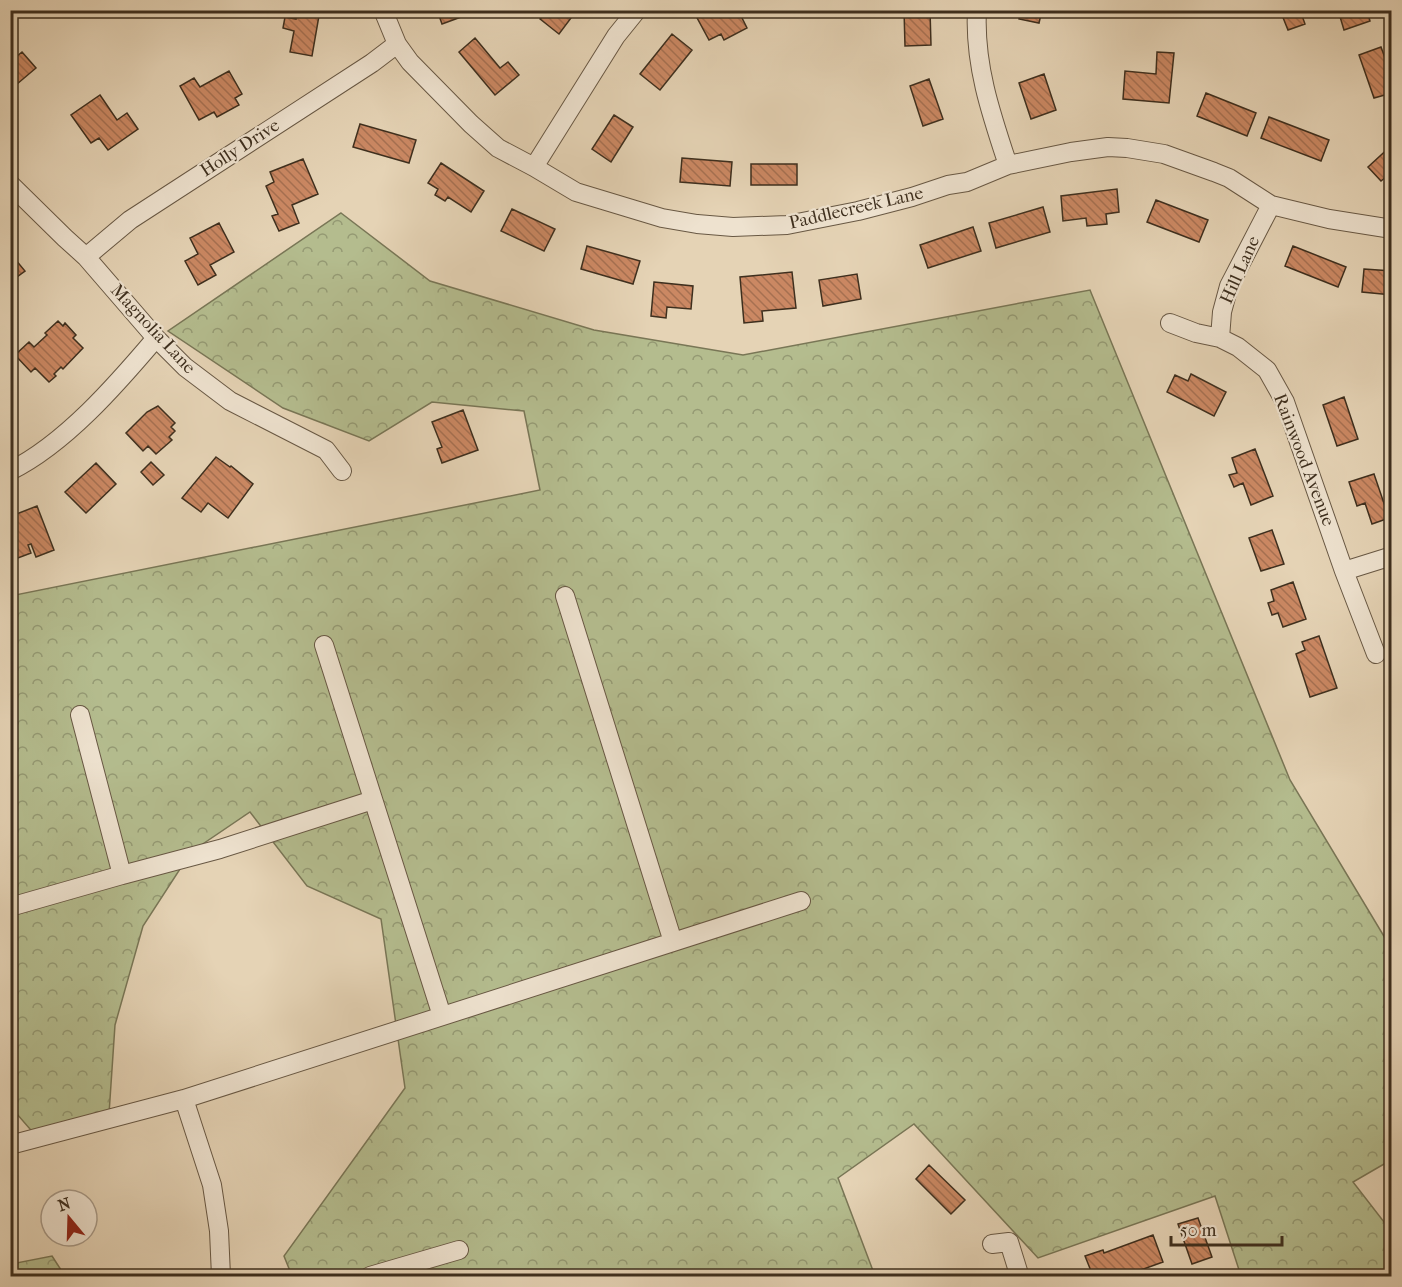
<svg xmlns="http://www.w3.org/2000/svg" width="1402" height="1287" viewBox="0 0 1402 1287" font-family="'IM FELL French Canon',serif">
  <style>
    .forest { fill: url(#forest-crowns); stroke: #797656; stroke-width: 1.5 }
    .building { fill: url(#building-back-hatch); stroke: #3e2f1e; stroke-width: 1.5 }
    .lines { fill: none; stroke-linecap: round; stroke-linejoin: round }
    .minor-casing { stroke: #685844; stroke-width: 20 }
    .minor { stroke: #eee2cf; stroke-width: 18 }
    .labels { text-anchor: middle; dominant-baseline: central; stroke-width: 4.5; stroke-linejoin: round; paint-order: stroke }
    .street-label { font-size: 18px; fill: #3e2f1e; stroke: #eee2cf }
  </style>
  <defs>
    <pattern id="forest-crowns" width="20" height="18" patternUnits="userSpaceOnUse" patternTransform="scale(1.5)"><rect width="20" height="18" fill="#b4bc8e"/><path d="M2 6a3 3 0 1 1 6 0M12 15a3 3 0 1 1 6 0" fill="none" stroke="#949973"/></pattern>
    <pattern id="building-back-hatch" width="6" height="6" patternUnits="userSpaceOnUse" patternTransform="scale(1.5)"><rect width="6" height="6" fill="#cb8863"/><path d="M-1 5l2 2M0 0l6 6M5-1l2 2" fill="none" stroke="#a67051"/></pattern>
  </defs>
  <rect width="100%" height="100%" fill="#e5d3b5"/>
  <filter id="stains"><feTurbulence type="fractalNoise" baseFrequency=".00333" numOctaves="4"/><feColorMatrix values="0 0 0 0 .2 0 0 0 0 .09 0 0 0 0 .02 0 0 0 .5 -.17"/></filter>
  <radialGradient id="worn" r=".72"><stop offset=".6" stop-color="#630" stop-opacity="0"/><stop offset="1" stop-color="#630" stop-opacity=".3"/></radialGradient>
  <path class="forest" d="M 341,213 L 430,281 L 594,330 L 743,355 L 1090,290 L 1290,780 L 1385,938 L 1391,939 L 1391,1160 L 1353,1182 L 1391,1231 L 1391,1276 L 1241,1276 L 1215,1196 L 1038,1258 L 914,1124 L 838,1178 L 875,1276 L 292,1276 L 284,1256 L 405,1088 L 381,919 L 307,886 L 250,812 L 191,852 L 143,926 L 115,1025 L 109,1114 L 36,1136 L 10,1106 L 10,596 L 540,490 L 524,411 L 432,402 L 369,441 L 283,408 L 168,331 Z
    M 52,1256 L 65,1276 L 11,1276 L 11,1264 Z"/>
  <path class="building" d="M 297,10 L 320,10 L 312,56 L 290,52 L 294,31 L 283,28 L 285,17 L 296,19 Z
    M 437,10 L 458,10 L 461,17 L 442,24 Z
    M 548,10 L 577,10 L 559,34 L 540,19 Z
    M 703,10 L 738,10 L 747,28 L 724,40 L 721,34 L 709,40 L 695,14 Z
    M 904,10 L 930,10 L 931,45 L 905,46 Z
    M 1021,10 L 1042,10 L 1039,23 L 1019,19 Z
    M 1280,10 L 1300,10 L 1305,24 L 1288,30 Z
    M 1338,10 L 1367,10 L 1370,21 L 1344,30 Z
    M 672,34 L 692,50 L 660,90 L 640,74 Z
    M 475,38 L 500,68 L 508,62 L 519,75 L 495,95 L 459,52 Z
    M 1381,47 L 1392,77 L 1392,93 L 1374,98 L 1359,55 Z
    M 22,52 L 36,68 L 10,90 L 10,62 Z
    M 1157,52 L 1174,53 L 1169,103 L 1123,99 L 1125,71 L 1156,74 Z
    M 229,71 L 242,94 L 235,98 L 239,105 L 217,117 L 214,112 L 199,120 L 180,86 L 194,78 L 200,87 Z
    M 1044,74 L 1056,110 L 1031,119 L 1019,83 Z
    M 929,79 L 943,119 L 923,126 L 910,86 Z
    M 1206,93 L 1256,113 L 1247,136 L 1197,116 Z
    M 100,95 L 117,120 L 127,113 L 138,129 L 108,150 L 99,138 L 91,143 L 71,115 Z
    M 614,115 L 633,127 L 611,162 L 592,149 Z
    M 1269,117 L 1329,140 L 1321,161 L 1261,138 Z
    M 360,124 L 416,140 L 409,163 L 353,147 Z
    M 1392,132 L 1392,144 L 1385,138 Z
    M 1392,145 L 1392,172 L 1381,181 L 1368,167 Z
    M 682,158 L 732,162 L 730,186 L 680,182 Z
    M 303,159 L 318,194 L 292,205 L 299,223 L 279,231 L 272,216 L 278,214 L 266,186 L 274,182 L 270,172 Z
    M 441,163 L 484,191 L 471,212 L 448,197 L 445,201 L 435,195 L 438,189 L 428,183 Z
    M 751,164 L 797,164 L 797,185 L 751,185 Z
    M 1117,189 L 1119,212 L 1106,214 L 1107,224 L 1087,226 L 1086,218 L 1063,221 L 1061,196 Z
    M 1156,200 L 1208,220 L 1199,242 L 1147,222 Z
    M 1043,207 L 1050,232 L 996,248 L 989,223 Z
    M 512,209 L 555,229 L 544,251 L 501,231 Z
    M 219,223 L 234,252 L 210,265 L 216,275 L 198,285 L 185,261 L 198,254 L 190,238 Z
    M 973,227 L 981,251 L 928,268 L 920,245 Z
    M 587,246 L 640,261 L 633,284 L 581,269 Z
    M 1293,246 L 1346,267 L 1338,287 L 1285,266 Z
    M 10,253 L 25,271 L 10,282 Z
    M 1364,269 L 1392,271 L 1392,295 L 1362,292 Z
    M 792,272 L 796,308 L 762,311 L 763,321 L 744,323 L 740,277 Z
    M 857,274 L 861,299 L 823,306 L 819,280 Z
    M 654,282 L 693,286 L 691,309 L 667,307 L 666,318 L 651,316 Z
    M 58,321 L 63,326 L 65,323 L 76,335 L 73,338 L 83,348 L 63,369 L 61,367 L 54,374 L 56,376 L 49,382 L 35,368 L 31,372 L 15,355 L 29,342 L 34,347 L 47,335 L 45,333 Z
    M 1191,374 L 1226,392 L 1214,416 L 1167,392 L 1175,375 L 1188,381 Z
    M 1344,397 L 1358,439 L 1337,446 L 1323,405 Z
    M 158,406 L 175,423 L 171,427 L 175,431 L 169,437 L 172,440 L 156,454 L 148,446 L 143,451 L 126,433 L 147,412 Z
    M 463,410 L 478,450 L 442,463 L 437,449 L 442,447 L 432,422 Z
    M 1255,449 L 1273,496 L 1251,505 L 1243,483 L 1234,487 L 1229,475 L 1237,473 L 1232,458 Z
    M 216,457 L 230,467 L 231,466 L 253,484 L 228,518 L 208,503 L 201,512 L 182,498 Z
    M 151,462 L 164,475 L 153,485 L 141,472 Z
    M 96,463 L 116,484 L 86,513 L 65,492 Z
    M 1374,474 L 1389,518 L 1372,524 L 1365,503 L 1357,506 L 1349,482 Z
    M 37,506 L 54,550 L 36,557 L 31,544 L 28,545 L 31,553 L 10,561 L 10,519 L 11,521 L 15,519 L 14,515 Z
    M 1272,530 L 1284,564 L 1261,571 L 1249,538 Z
    M 1293,582 L 1306,619 L 1283,627 L 1278,613 L 1272,615 L 1268,603 L 1274,601 L 1271,590 Z
    M 1392,597 L 1392,612 L 1387,598 Z
    M 1319,636 L 1337,688 L 1310,697 L 1296,654 L 1305,650 L 1302,642 Z
    M 929,1165 L 965,1200 L 951,1214 L 916,1179 Z
    M 1198,1218 L 1212,1257 L 1192,1264 L 1178,1224 Z
    M 1153,1235 L 1163,1262 L 1124,1276 L 1093,1276 L 1085,1256 L 1103,1250 L 1104,1253 Z"/>
  <g class="lines">
    <defs>
      <path id="minor" d="M 383,10 L 397,44 L 410,62 L 471,124 L 498,148 L 534,167 L 576,192 L 662,218 L 697,224 L 733,227 L 787,225 L 858,211 L 912,197 L 948,185 L 967,182 L 1008,165 L 1071,152 L 1108,147 L 1127,148 L 1164,154 L 1214,172 L 1229,178 L 1271,205 L 1329,219 L 1392,229
        M 977,10 C 974,64 991,114 1008,165
        M 534,167 L 616,36 L 637,10
        M 10,184 L 65,238 L 86,257 L 156,338 L 185,367 L 230,401 L 326,450 L 342,471
        M 86,257 L 130,220 L 372,63 L 397,44
        M 1170,323 L 1196,333 L 1220,338 L 1238,347 L 1267,370 L 1285,402 L 1344,571 L 1376,654
        M 1220,338 L 1222,312 L 1229,286 L 1271,205
        M 10,471 C 65,444 117,384 156,338
        M 1344,571 L 1392,556
        M 565,596 L 673,942
        M 324,645 L 442,1016
        M 122,875 L 220,849 L 373,800
        M 10,907 L 122,875 L 80,715
        M 10,1145 L 184,1099
        M 992,1244 L 1009,1242 L 1018,1271 L 1016,1276
        M 221,1276 L 219,1231 L 212,1185 L 184,1099 L 801,901
        M 370,1276 L 459,1250"/>
    </defs>
    <use href="#minor" class="minor-casing"/>
    <use href="#minor" class="minor"/>
  </g>
  <g class="labels">
    <g class="street-label">
      <text transform="translate(240 148) rotate(-33)">Holly Drive</text>
      <text transform="translate(856 208) rotate(-13)">Paddlecreek Lane</text>
      <text transform="translate(1240 270) rotate(-66)">Hill Lane</text>
      <text transform="translate(153 329) rotate(47)">Magnolia Lane</text>
      <text transform="translate(1304 460) rotate(69)">Rainwood Avenue</text>
    </g>
  </g>
  <rect width="1402" height="1287" fill="none" stroke="#e5d3b5" stroke-width="36"/>
  <rect x="12" y="12" width="1378" height="1263" fill="none" stroke="#3e2f1e" stroke-width="3"/>
  <rect x="18" y="18" width="1366" height="1251" fill="none" stroke="#3e2f1e" stroke-width="1.5"/>
  <g transform="translate(69 1218) rotate(341)"><circle r="28" fill="#eee2cf" stroke="#a89a88" stroke-width="1.5"/>
  <path d="M0-4.5L10 22L0 15L-10 22Z" fill="#8f2418"/>
  <text y="-9" font-size="16" font-weight="bold" text-anchor="middle" fill="#3e2f1e">N</text>
  </g>
  <path d="M1171 1236v9h111v-9" fill="none" stroke="#3e2f1e" stroke-width="3"/>
  <text x="1180" y="1236" font-size="18" fill="#3e2f1e" stroke="#eee2cf" stroke-width="4.5" paint-order="stroke">50 m</text>
  <rect width="100%" height="100%" filter="url(#stains)"/>
  <rect width="100%" height="100%" fill="url(#worn)"/>
</svg>
